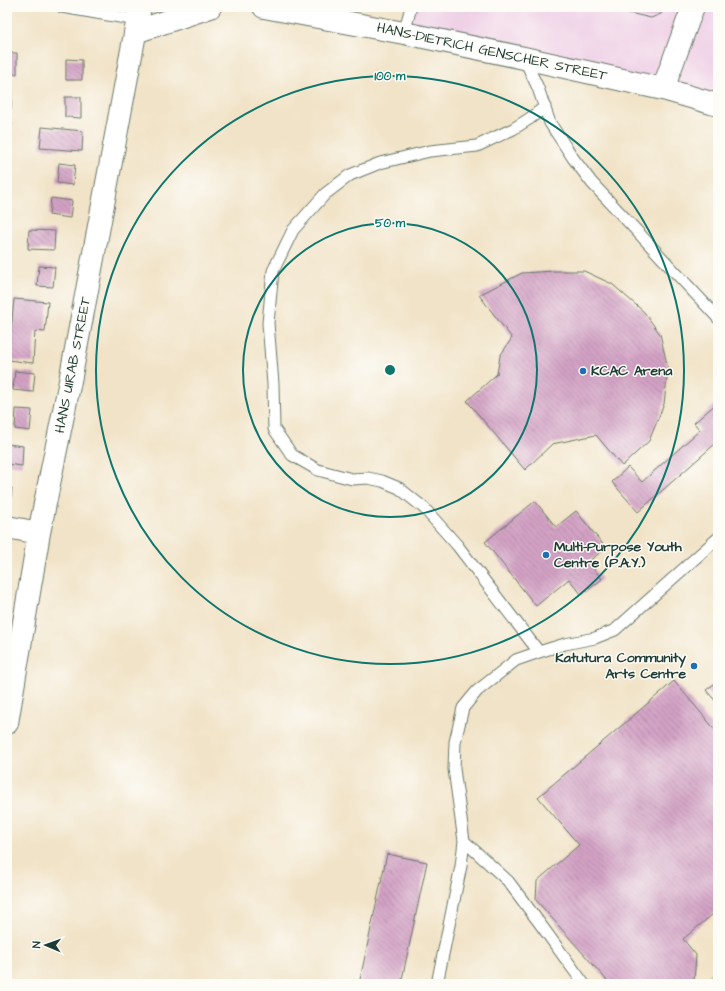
<svg xmlns="http://www.w3.org/2000/svg" width="725" height="991" viewBox="0 0 725 991" font-family="'Architects Daughter',sans-serif">
  <style>
    .built { fill: #efd0e6 }
    .garden { fill: #88e2a7; stroke: #54906e }
    .building { fill: url(#building-back-hatch) }
    .lines { fill: none; stroke-linecap: round; stroke-linejoin: round }
    .service-casing { stroke: #687767; stroke-width: 13 }
    .minor-casing { stroke: #687767; stroke-width: 24 }
    .tertiary-casing { stroke: #687767; stroke-width: 24 }
    .service { stroke: #fff; stroke-width: 11 }
    .minor { stroke: #fff; stroke-width: 22 }
    .tertiary { stroke: #fff; stroke-width: 22 }
    .ring { fill: none; stroke: #0f766e; stroke-width: 2 }
    .poi-dot { fill: #1f6fb2; stroke: #fdfcf7; stroke-width: 1.5 }
    .labels { text-anchor: middle; dominant-baseline: central; stroke-width: 3; stroke-linejoin: round; paint-order: stroke }
    .street-label { font-size: 14px; fill: #1f3d34; stroke: #fdfcf7 }
    .poi-label { font-size: 14px; font-weight: bold; fill: #1f3d34; stroke: #fdfcf7; text-anchor: start }
    .centre { fill: #0f766e; stroke: #fdfcf7; stroke-width: 2 }
    .ring-label { font-size: 12px; text-anchor: middle; font-weight: bold; fill: #0f766e; stroke: #fdfcf7; stroke-width: 3; stroke-linejoin: round; paint-order: stroke }
  </style>
  <defs>
    <pattern id="building-back-hatch" width="6" height="6" patternUnits="userSpaceOnUse"><rect width="6" height="6" fill="#d3a2c5"/><path d="M-1 5l2 2M0 0l6 6M5-1l2 2" fill="none" stroke="#ab85a1"/></pattern>
  </defs>
  <rect width="100%" height="100%" fill="#fdfcf7"/>
  <filter id="ink" filterUnits="userSpaceOnUse"><feTurbulence type="fractalNoise" baseFrequency=".025" numOctaves="2"/><feDisplacementMap in="SourceGraphic" scale="8" xChannelSelector="R" yChannelSelector="G"/><feConvolveMatrix kernelMatrix="1 2 1 2 8 2 1 2 1" color-interpolation-filters="sRGB"/></filter>
  <filter id="wash" filterUnits="userSpaceOnUse"><feTurbulence type="fractalNoise" baseFrequency=".012" numOctaves="4" result="noise"/><feDisplacementMap in="SourceGraphic" scale="16" xChannelSelector="R" yChannelSelector="G"/><feGaussianBlur stdDeviation="0.9" result="paint"/><feColorMatrix in="noise" values="0 0 0 0 0 0 0 0 0 0 0 0 0 0 0 0 0 1.4 0 .05"/><feComposite in="paint" operator="in"/></filter>
  <g filter="url(#wash)">
    <rect width="100%" height="100%" fill="#f1e3c7"/>
    <path class="built" d="M 411,7 L 718,7 L 718,105 L 404,33 Z"/>
    <path class="garden" d="M 718,967 L 718,984 L 699,984 Z"/>
    <g id="blocks">
      <path class="building" d="M 626,7 L 663,7 L 661,14 L 651,18 L 625,12 Z
        M 7,53 L 17,53 L 17,74 L 7,74 Z
        M 66,59 L 82,60 L 82,80 L 66,80 Z
        M 7,88 L 12,88 L 11,109 L 7,109 Z
        M 65,97 L 81,97 L 81,118 L 65,117 Z
        M 7,122 L 12,123 L 9,147 L 7,146 Z
        M 42,127 L 83,131 L 82,151 L 40,148 Z
        M 59,163 L 75,165 L 73,185 L 57,183 Z
        M 51,198 L 72,201 L 70,218 L 49,215 Z
        M 29,230 L 55,231 L 54,250 L 28,249 Z
        M 39,266 L 55,267 L 53,287 L 37,286 Z
        M 554,271 L 584,271 L 612,284 L 644,312 L 660,334 L 668,369 L 664,404 L 649,441 L 622,466 L 596,435 L 552,444 L 525,470 L 467,401 L 497,374 L 500,356 L 512,338 L 479,295 L 522,273 Z
        M 14,299 L 48,302 L 45,332 L 35,331 L 33,363 L 8,360 Z
        M 15,371 L 35,373 L 33,392 L 13,390 Z
        M 718,402 L 718,445 L 716,443 L 638,512 L 612,482 L 628,467 L 642,482 L 700,430 L 694,423 Z
        M 16,409 L 32,410 L 30,431 L 15,429 Z
        M 7,444 L 23,446 L 22,466 L 7,464 Z
        M 7,488 L 12,488 L 10,504 L 7,504 Z
        M 535,501 L 556,527 L 576,511 L 606,548 L 588,562 L 602,579 L 582,595 L 569,579 L 536,606 L 485,542 Z
        M 674,681 L 718,733 L 718,910 L 683,939 L 696,955 L 694,981 L 691,984 L 610,984 L 536,900 L 537,881 L 579,845 L 538,797 Z
        M 718,681 L 718,704 L 706,690 Z
        M 387,854 L 427,862 L 401,984 L 359,984 Z"/>
    </g>
  </g>
  <g filter="url(#ink)">
    <use href="#blocks" fill-opacity="0" stroke="#687767" stroke-width="1"/>
    <g class="lines">
      <defs>
        <path id="service" d="M 62,7 L 137,20
          M 404,33 L 411,7
          M 524,58 L 538,88 L 550,123 L 573,158 L 592,183 L 718,318
          M 539,652 L 457,545 L 424,508 L 399,488 L 382,481 L 368,478 L 352,479 L 318,470 L 292,455 L 274,429 L 273,384 L 268,323 L 273,271 L 293,230 L 325,194 L 350,175 L 380,163 L 430,151 L 477,146 L 513,129 L 529,119 L 545,107
          M 464,841 L 508,881 L 538,921 L 584,984
          M 437,984 L 461,866 L 464,841 L 454,769 L 455,742 L 463,708 L 477,691 L 516,660 L 539,652 L 565,644 L 595,638 L 615,630 L 718,538"/>
        <path id="minor" d="M 135,32 L 210,7
          M 663,89 L 693,7
          M 7,527 L 39,533
          M 7,723 L 39,533 L 70,381 L 140,7"/>
        <path id="tertiary" d="M 264,7 L 404,33 L 524,58 L 663,89 L 718,105"/>
      </defs>
      <use href="#service" class="service-casing"/>
      <use href="#minor" class="minor-casing"/>
      <use href="#tertiary" class="tertiary-casing"/>
      <use href="#service" class="service"/>
      <use href="#minor" class="minor"/>
      <use href="#tertiary" class="tertiary"/>
    </g>
  </g>
  <g class="ring">
    <circle cx="390" cy="370" r="147"/>
    <circle cx="390" cy="370" r="294"/>
  </g>
  <g class="poi-dot">
    <circle cx="583" cy="371" r="4"/>
    <circle cx="546" cy="555" r="4"/>
    <circle cx="694" cy="666" r="4"/>
  </g>
  <g class="labels">
    <g class="street-label">
      <text transform="translate(492 52) rotate(12)">HANS-DIETRICH GENSCHER STREET</text>
      <text transform="translate(73 365) rotate(-79)">HANS UIRAB STREET</text>
    </g>
    <g class="poi-label">
      <text x="591" y="371">KCAC Arena</text>
      <text x="554" y="547">Multi-Purpose Youth<tspan x="554" dy="16">Centre (P.A.Y.)</tspan></text>
      <text x="686" y="658" text-anchor="end">Katutura Community<tspan x="686" dy="16">Arts Centre</tspan></text>
    </g>
  </g>
  <circle cx="390" cy="370" r="6" class="centre"/>
  <g class="ring-label">
    <text x="390" y="80">100 m</text>
    <text x="390" y="227">50 m</text>
  </g>
  <rect width="725" height="991" fill="none" stroke="#fdfcf7" stroke-width="24"/>
  <g transform="translate(46 945) rotate(272)" stroke="#fdfcf7" stroke-width="3" paint-order="stroke">
  <path d="M0-3L7 15L0 10L-7 15Z" fill="#1f3d34"/>
  <text y="-6" font-size="11" font-weight="bold" text-anchor="middle" fill="#1f3d34">N</text>
  </g>
</svg>
